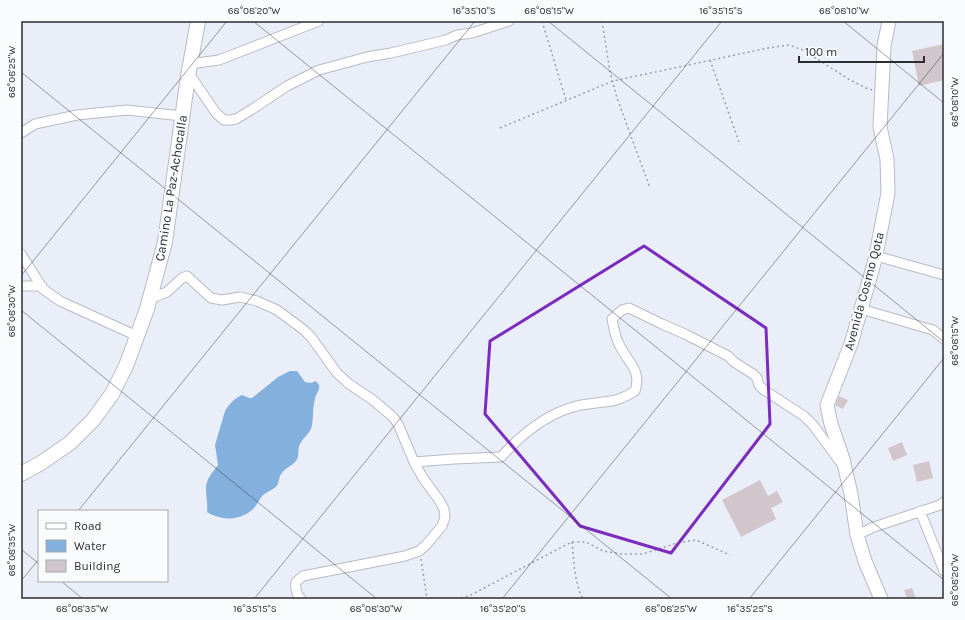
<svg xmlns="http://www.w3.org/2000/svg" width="965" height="620" viewBox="0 0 965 620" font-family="Karla,sans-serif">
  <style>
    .water { fill: #83b0dc }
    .building { fill: #d1c6cc }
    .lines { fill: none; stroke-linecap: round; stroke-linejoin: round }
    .street-casing { stroke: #b7bbc5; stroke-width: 11 }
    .secondary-casing { stroke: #b7bbc5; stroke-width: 15 }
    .primary-casing { stroke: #b7bbc5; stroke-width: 16 }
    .path { stroke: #9b9ea6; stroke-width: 1.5; stroke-dasharray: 2 3; stroke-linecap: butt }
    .street { stroke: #fff; stroke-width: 9 }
    .secondary { stroke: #fff; stroke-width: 13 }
    .primary { stroke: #fff; stroke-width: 14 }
    .marked { fill: none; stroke: #7b2cbf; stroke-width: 3; stroke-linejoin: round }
    .ticks { fill: none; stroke: #2c2d31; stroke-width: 1; stroke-opacity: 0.45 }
    .labels { text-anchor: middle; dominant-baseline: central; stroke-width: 3.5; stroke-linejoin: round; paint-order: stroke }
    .street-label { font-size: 13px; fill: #2c2d31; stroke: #fafbfd }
    .neatline { fill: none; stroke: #2c2d31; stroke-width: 1.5 }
    .ticks-label { font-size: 10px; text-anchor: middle; fill: #2c2d31 }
  </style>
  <rect width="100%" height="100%" fill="#eaeef9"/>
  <path class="water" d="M 290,371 L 297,371 L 305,382 L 311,383 L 316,381 L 319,385 C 320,391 316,393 315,399 C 312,409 314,420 311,429 C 308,435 303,438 300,444 C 297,449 300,456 296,461 C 292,466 285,468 282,473 C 279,476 279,481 278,484 C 274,490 268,491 263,495 C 259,499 257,506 252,510 C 239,521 221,521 207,512 C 208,504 206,497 206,490 C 205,480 213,472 218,465 L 215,445 L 225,411 C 229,404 235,398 242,395 L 249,398 L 252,398 L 278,377 Z"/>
  <path class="building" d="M 944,44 L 944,80 L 919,86 L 912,51 Z
    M 839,396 L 848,400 L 843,409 L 835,405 Z
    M 902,442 L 907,455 L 893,461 L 888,448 Z
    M 929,461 L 933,478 L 917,482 L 913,465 Z
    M 760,480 L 768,496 L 777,491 L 783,502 L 771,508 L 776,519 L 741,537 L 722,500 Z
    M 912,588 L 916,599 L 907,599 L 904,590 Z"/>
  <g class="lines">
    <defs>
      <path id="street" d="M 190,64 L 219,60 L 319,21
        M 188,72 L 216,113 L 224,120 L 231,120 L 236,119 L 251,110 L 287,86 L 319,70 L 367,57 L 391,53 L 446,40 L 457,35 L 472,33 L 509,21
        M 21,133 L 35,124 L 77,115 L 127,110 L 182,116
        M 21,254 L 43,289 L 60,301 L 137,336
        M 876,256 L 944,275
        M 21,286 L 42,286
        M 150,299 L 167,292 L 182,278 L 187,276 L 211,298 L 222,300 L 240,297 L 257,301 L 277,310 L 304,330 L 311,337 L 337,373 L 349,384 L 373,400 L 393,417 L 398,424 L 414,462 L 454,459 L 501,457 C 520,436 545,415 573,407 C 587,403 602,403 616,400 C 622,398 629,395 635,391 C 642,370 628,363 620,346 C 615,338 614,328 612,319 L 622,310 L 629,308 L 662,324 L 685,334 L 728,356 L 734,362 L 753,374 L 757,378 L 759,385 L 764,390 L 804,416 L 813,425 L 841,463
        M 861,309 L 933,330 L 944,339
        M 920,511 L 944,571
        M 857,535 L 874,527 L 940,505 L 944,502
        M 301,599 C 296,594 295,588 296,582 L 303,576 L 405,556 L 419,551 L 426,545 L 442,526 L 445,517 L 444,509 L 439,500 L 423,478 L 414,462"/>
      <path id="secondary" d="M 881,599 L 865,561 L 857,535 L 851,494 L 843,459 L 831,424 L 827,405 L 851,344 L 875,260 L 888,193 L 887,159 L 880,127 L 884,46 L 889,21"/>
      <path id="primary" d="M 21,474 L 41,463 L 70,443 L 93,420 L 112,394 L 126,366 L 147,309 L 165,242 L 188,76 L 198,21"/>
    </defs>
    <use href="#street" class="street-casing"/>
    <use href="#secondary" class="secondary-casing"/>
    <use href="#primary" class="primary-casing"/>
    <path class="path" d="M 542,21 L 566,100
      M 602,21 L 610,72 L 617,98 L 650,188
      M 710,60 L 740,145
      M 500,128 L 613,81 L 768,48 L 789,45 L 803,50 L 850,80 L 866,88 L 872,90
      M 572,542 C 574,561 574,582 583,599
      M 421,559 L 427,599
      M 456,599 L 469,596 L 556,550 L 572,542 L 586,542 L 603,551 L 621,554 L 643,554 L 677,543 L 696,540 L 730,555"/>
    <use href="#street" class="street"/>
    <use href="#secondary" class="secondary"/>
    <use href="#primary" class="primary"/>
  </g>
  <path class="marked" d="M 644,246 L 766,328 L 770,424 L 671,553 L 580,526 L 485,414 L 490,341 Z"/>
  <path class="ticks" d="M 253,21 L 944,580M 548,21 L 944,342M 843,21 L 944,103M 21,72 L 672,599M 21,276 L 227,21M 21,310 L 377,599M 78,511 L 475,21M 21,549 L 39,564M 21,581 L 39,559M 61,581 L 83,599M 254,599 L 722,21M 502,599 L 944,53M 749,599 L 944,358"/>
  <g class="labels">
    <g class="street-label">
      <text transform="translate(171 188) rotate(-81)">Camino La Paz-Achocalla</text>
      <text transform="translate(864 291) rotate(-75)">Avenida Cosmo Qota</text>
    </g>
  </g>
  <rect width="965" height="620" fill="none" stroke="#fafbfd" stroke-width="44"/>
  <rect x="38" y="510" width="130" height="72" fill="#fafbfd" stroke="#a8a9ab"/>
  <rect x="46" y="523" width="20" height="6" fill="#ffffff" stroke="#a8a9ab"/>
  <text x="74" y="530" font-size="12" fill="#2c2d31">Road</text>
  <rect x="46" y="540" width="20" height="12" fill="#83b0dc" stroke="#a8a9ab"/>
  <text x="74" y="550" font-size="12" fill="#2c2d31">Water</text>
  <rect x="46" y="560" width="20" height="12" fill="#d1c6cc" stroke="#a8a9ab"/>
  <text x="74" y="570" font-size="12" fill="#2c2d31">Building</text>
  <path d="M799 56v6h125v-6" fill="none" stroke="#2c2d31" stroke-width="2"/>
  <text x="805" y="56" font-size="12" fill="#2c2d31" stroke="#fafbfd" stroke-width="3" paint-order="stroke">100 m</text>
  <rect x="22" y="22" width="921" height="576" class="neatline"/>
  <g class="ticks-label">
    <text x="254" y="14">68°08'20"W</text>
    <text x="474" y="14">16°35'10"S</text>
    <text x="549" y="14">68°08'15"W</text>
    <text x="721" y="14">16°35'15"S</text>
    <text x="844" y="14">68°08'10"W</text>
    <text transform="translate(11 72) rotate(-90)" y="4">68°08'25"W</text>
    <text transform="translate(954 102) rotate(-90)" y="4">68°08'10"W</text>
    <text transform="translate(11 311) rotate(-90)" y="4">68°08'30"W</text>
    <text transform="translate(954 341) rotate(-90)" y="4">68°08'15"W</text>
    <text transform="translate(11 550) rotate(-90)" y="4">68°08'35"W</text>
    <text transform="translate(954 580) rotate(-90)" y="4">68°08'20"W</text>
    <text x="82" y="612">68°08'35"W</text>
    <text x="255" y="612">16°35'15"S</text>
    <text x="376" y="612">68°08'30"W</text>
    <text x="503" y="612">16°35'20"S</text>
    <text x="671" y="612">68°08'25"W</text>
    <text x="750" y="612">16°35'25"S</text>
  </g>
</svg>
